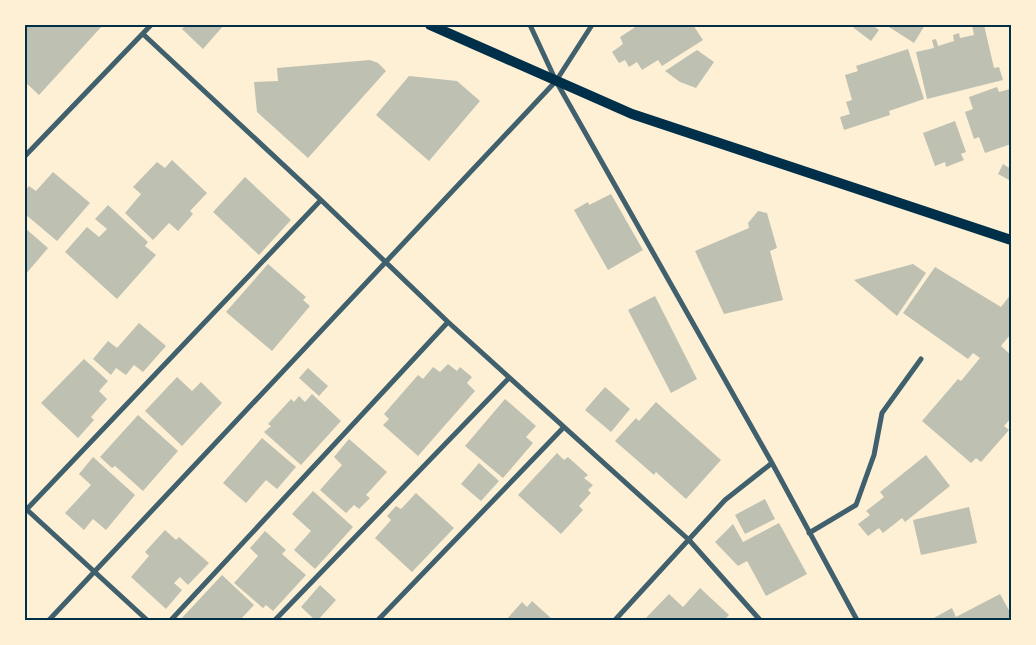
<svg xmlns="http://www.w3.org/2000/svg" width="1036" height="645" viewBox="0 0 1036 645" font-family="Quicksand,sans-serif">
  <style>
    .building { fill: #bec0b2 }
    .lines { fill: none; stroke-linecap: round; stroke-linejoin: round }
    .minor { stroke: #3f606c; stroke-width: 5 }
    .secondary { stroke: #003049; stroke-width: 10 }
    .neatline { fill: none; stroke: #003049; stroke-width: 2 }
  </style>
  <rect width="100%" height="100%" fill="#fdf0d5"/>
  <path class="building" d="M 25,25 L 103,25 L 39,95 L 25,82 Z
    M 186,25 L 224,25 L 203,49 L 182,29 Z
    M 636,25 L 693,25 L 703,40 L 662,66 L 658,60 L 642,70 L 637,62 L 629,67 L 625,60 L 619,63 L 612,52 L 623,44 L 620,37 L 637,26 Z
    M 850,25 L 872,25 L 879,30 L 871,41 Z
    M 886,25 L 925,25 L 914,43 Z
    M 972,25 L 984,25 L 994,68 L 999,67 L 1003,80 L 927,99 L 916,52 L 934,48 L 932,40 L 936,39 L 938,46 L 954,41 L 953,35 L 959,33 L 960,38 L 974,35 Z
    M 908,49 L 924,99 L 889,111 L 890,115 L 844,130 L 840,117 L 850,114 L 846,102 L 852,100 L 845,75 L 858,71 L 856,66 Z
    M 697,50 L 714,62 L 696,88 L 680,82 L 665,71 Z
    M 370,60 L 378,63 L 386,71 L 308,158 L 257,112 L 254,82 L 278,81 L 277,68 Z
    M 409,76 L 457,81 L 480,101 L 429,161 L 376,115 Z
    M 997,87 L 999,92 L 1010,89 L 1011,92 L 1011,144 L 985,153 L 979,137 L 974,139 L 965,112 L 973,109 L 969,97 Z
    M 955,121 L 966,152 L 961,154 L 964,160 L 946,167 L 945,162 L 935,166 L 923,133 Z
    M 172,160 L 207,193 L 190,211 L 193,214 L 178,231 L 169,223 L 153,240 L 125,213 L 141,194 L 133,187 L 157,162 L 165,168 Z
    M 1003,164 L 1011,169 L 1011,181 L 998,174 Z
    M 53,172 L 90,203 L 57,241 L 25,214 L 25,191 L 29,186 L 36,191 Z
    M 245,177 L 291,220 L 259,255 L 213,212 Z
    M 611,194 L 643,250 L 608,270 L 574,210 L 588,202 L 589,205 Z
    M 108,205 L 148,242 L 145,246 L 156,255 L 117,299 L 65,252 L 87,227 L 99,237 L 107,229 L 95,219 Z
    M 758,211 L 767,213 L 777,248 L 770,251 L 783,300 L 724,314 L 695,251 L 749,228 L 748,223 Z
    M 25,228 L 48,248 L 25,275 Z
    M 268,264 L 306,297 L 303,300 L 310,306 L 272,351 L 226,312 Z
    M 913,264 L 926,273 L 897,316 L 854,280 Z
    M 935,267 L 1001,307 L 1011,294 L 1011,336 L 1010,335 L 1001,346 L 1011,355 L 1011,418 L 1004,426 L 1009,430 L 981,462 L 976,458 L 971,463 L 922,421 L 958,379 L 961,381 L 980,358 L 973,353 L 968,359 L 903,313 Z
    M 655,296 L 697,379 L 671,393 L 628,310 Z
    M 139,323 L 166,346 L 143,372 L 134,365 L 126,375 L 116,368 L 111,375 L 93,359 L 108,341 L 117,348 Z
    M 84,359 L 108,381 L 99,391 L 107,399 L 91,417 L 94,420 L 78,438 L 41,403 Z
    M 448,364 L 457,371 L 460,367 L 472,377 L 467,383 L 475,391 L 418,456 L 383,425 L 389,419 L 384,414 L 418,375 L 423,379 L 433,367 L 440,372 Z
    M 308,368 L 328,386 L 319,396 L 299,378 Z
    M 177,377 L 192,391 L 201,382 L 222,403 L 182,446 L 145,411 Z
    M 605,387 L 630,409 L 611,432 L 585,410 Z
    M 312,394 L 341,421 L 301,465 L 264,432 L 271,426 L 268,424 L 291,399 L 294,402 L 299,396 L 305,402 Z
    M 505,399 L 536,426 L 526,437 L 533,443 L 503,478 L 465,446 Z
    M 656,402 L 721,460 L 686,499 L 656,472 L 654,475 L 615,441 L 636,418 L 639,421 Z
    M 138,415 L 178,451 L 143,491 L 115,466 L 112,468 L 100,457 Z
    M 262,438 L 296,467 L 277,489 L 266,480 L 246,503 L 223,483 Z
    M 349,439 L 387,472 L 366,495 L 370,498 L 359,509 L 354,505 L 346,513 L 320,490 L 342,465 L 334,457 Z
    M 557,453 L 564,460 L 568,457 L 588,475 L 584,478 L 593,485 L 588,490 L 591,493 L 579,506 L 583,510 L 561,534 L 518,495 Z
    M 926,455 L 950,486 L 905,522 L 902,518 L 883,533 L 879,528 L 868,536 L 858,524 L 870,515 L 866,511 L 884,497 L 880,492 Z
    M 93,457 L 135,495 L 106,530 L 93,519 L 84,530 L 65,513 L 91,485 L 79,474 Z
    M 479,463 L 499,481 L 481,501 L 461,484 Z
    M 313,491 L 353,527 L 315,569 L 294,550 L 311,531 L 292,514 Z
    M 416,493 L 454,528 L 412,572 L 375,538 L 391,520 L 387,516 L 396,506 L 401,509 Z
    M 765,499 L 775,519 L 745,534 L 735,515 Z
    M 969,507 L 977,543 L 921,555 L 913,520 Z
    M 779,523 L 807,574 L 766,596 L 747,561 L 738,566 L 715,542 L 733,524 L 743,542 Z
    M 165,530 L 176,540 L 179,537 L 209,563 L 188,585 L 180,577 L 174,583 L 182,590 L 166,609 L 131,577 L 149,556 L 145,552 Z
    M 265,531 L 286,550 L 282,554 L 306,575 L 273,611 L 266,605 L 263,608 L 234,583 L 258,556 L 250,548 Z
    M 222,575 L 254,605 L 240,620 L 180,620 Z
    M 320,585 L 336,600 L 318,620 L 315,620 L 301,607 Z
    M 700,588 L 729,615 L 724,620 L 644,620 L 669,594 L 683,607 Z
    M 1000,594 L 1011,614 L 1011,620 L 930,620 L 952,608 L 956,617 Z
    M 532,601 L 553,620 L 506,620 L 522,602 L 527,607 Z"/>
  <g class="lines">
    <path class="minor" d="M 530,25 L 556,81 L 772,463 L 857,620
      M 143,34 L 321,200 L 448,322 L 689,540 L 760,620
      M 25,156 L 151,25
      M 25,508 L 147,620
      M 27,509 L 321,200
      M 809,533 L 856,505 L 874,455 L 882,413 L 921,359
      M 49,620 L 556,81 L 592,25
      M 171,620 L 448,322
      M 275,620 L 509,378
      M 378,620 L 564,427
      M 615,620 L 725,500 L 772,463"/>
    <path class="secondary" d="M 430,25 L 632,114 L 1011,240"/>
  </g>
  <rect width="1036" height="645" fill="none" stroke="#fdf0d5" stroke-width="52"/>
  <rect x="26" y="26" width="984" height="593" class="neatline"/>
</svg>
